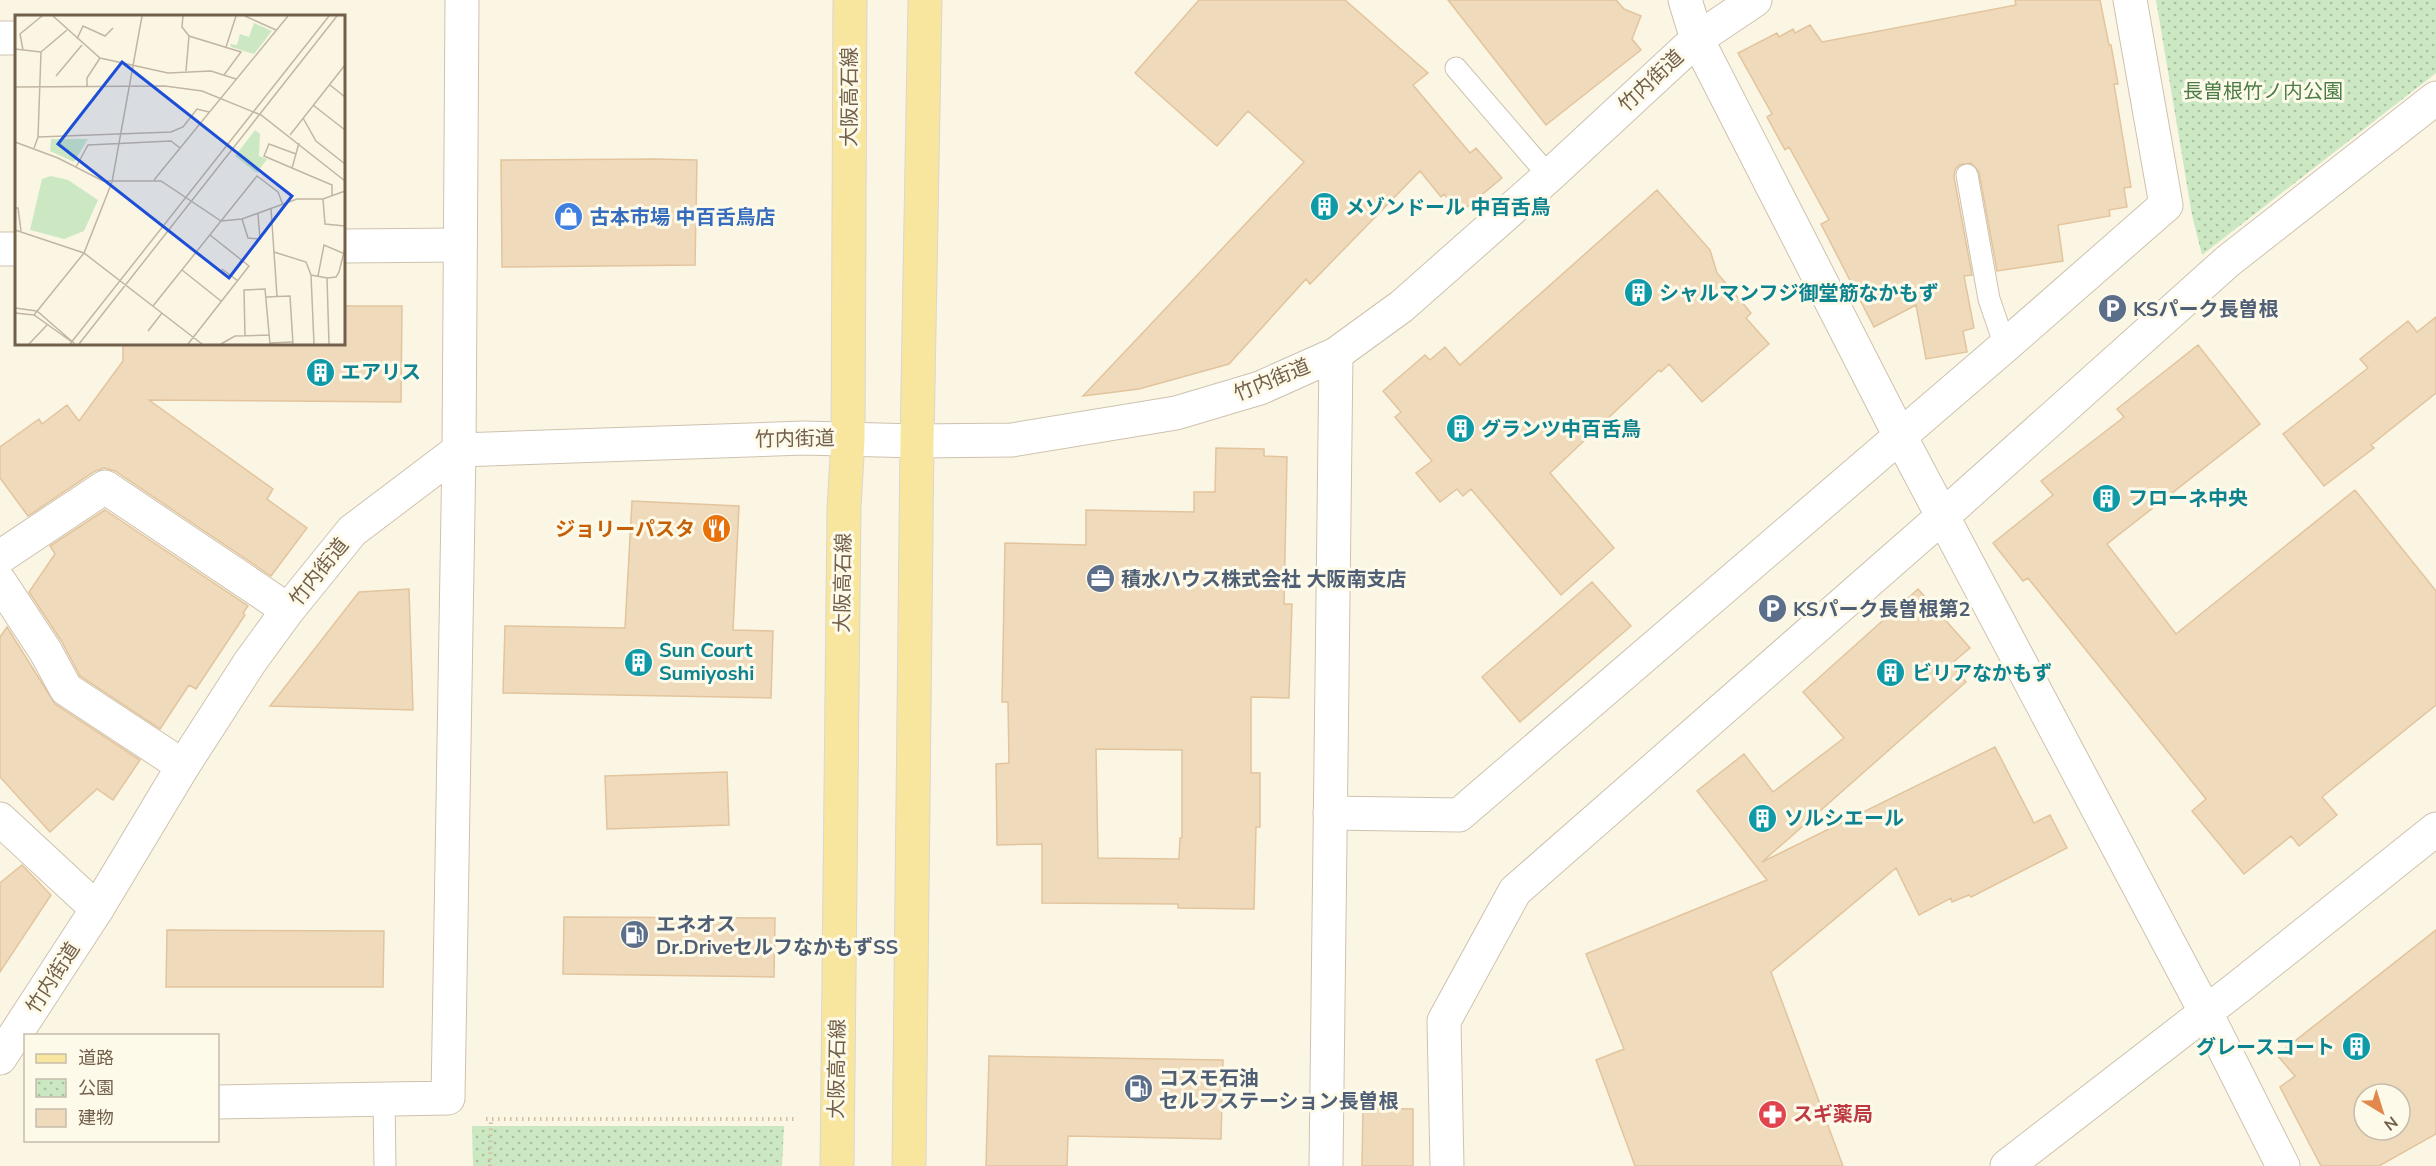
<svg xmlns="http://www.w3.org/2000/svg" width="2436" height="1166" viewBox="0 0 2436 1166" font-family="'Nunito Sans','Noto Sans JP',sans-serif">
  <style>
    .park { fill: url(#park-dots) }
    .building { fill: #f0dabc; stroke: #e2c49d; stroke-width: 1.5; fill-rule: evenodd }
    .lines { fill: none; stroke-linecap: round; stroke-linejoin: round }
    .service-casing { stroke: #cec2ae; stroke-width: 23 }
    .minor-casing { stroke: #cec2ae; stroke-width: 35 }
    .tertiary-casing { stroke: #cec2ae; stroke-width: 35 }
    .primary-casing { stroke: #dbd6d0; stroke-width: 35 }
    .path { stroke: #d4bea0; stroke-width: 4; stroke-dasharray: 1.5 4.5; stroke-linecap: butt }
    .service { stroke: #fff; stroke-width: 21 }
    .minor { stroke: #fff; stroke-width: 33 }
    .tertiary { stroke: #fff; stroke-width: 33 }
    .primary { stroke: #f8e69e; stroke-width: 33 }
    .labels { text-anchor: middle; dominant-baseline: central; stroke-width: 6; stroke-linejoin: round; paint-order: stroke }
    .street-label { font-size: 20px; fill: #73604a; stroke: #fefaea }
    .park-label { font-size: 20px; fill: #4c7d46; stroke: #fefaea }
    .culture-label { font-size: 20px; font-weight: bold; fill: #0d838f; stroke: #fefaea; text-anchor: start }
    .shop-label { font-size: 20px; font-weight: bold; fill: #366cbe; stroke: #fefaea; text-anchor: start }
    .service-label { font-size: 20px; font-weight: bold; fill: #4e5e75; stroke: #fefaea; text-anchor: start }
    .food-label { font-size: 20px; font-weight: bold; fill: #c56008; stroke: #fefaea; text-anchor: end }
    .health-label { font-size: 20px; font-weight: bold; fill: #be3a42; stroke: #fefaea; text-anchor: start }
    .inset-road { fill: none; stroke: #c1b6a1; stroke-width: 1.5 }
    .view { fill: #1d4ed8; fill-opacity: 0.15; stroke: #1d4ed8; stroke-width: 3 }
    .inset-edge { fill: none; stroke: #73604a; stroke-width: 3 }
  </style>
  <defs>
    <pattern id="park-dots" width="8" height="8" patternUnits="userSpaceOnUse" patternTransform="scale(1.5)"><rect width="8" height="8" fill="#cbe8c3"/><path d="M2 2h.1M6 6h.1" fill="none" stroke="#a9bfa0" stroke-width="1.8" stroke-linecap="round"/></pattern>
  </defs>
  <rect width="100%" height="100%" fill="#fbf6e4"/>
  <path class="park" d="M 2156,0 L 2436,0 L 2436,73 L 2202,255 L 2192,215 Z
    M 472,1126 L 784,1126 L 782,1166 L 473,1166 Z"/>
  <path class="building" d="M 1199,0 L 1345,0 L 1428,73 L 1413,85 L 1470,153 L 1476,148 L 1502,178 L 1460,213 L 1444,194 L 1441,197 L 1420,171 L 1310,284 L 1306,279 L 1229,364 L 1139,389 L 1083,396 L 1304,162 L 1248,111 L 1217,146 L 1135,73 Z
    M 1448,0 L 1616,0 L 1624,9 L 1641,16 L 1632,39 L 1641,50 L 1546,125 Z
    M 2015,0 L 2100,0 L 2109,45 L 2111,45 L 2118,84 L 2114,84 L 2131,187 L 2124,188 L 2127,207 L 2109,210 L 2110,216 L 2058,225 L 2063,261 L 1997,271 L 1979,172 L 1971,163 L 1959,165 L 1955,170 L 1954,177 L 1972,275 L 1964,276 L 1974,328 L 1963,331 L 1967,352 L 1926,359 L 1916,305 L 1874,327 L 1821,224 L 1829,220 L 1789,147 L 1785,150 L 1767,117 L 1772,114 L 1738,53 L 1777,33 L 1779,37 L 1793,29 L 1795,33 L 1810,25 L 1822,42 L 2016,5 Z
    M 656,159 L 697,160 L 695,265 L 502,267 L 501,160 Z
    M 1657,190 L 1710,250 L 1717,273 L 1751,313 L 1746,318 L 1769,344 L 1702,402 L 1669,364 L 1661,372 L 1659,370 L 1550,473 L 1614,548 L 1561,595 L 1471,489 L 1463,496 L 1457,489 L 1440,502 L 1416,473 L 1432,461 L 1395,417 L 1401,412 L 1383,391 L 1425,355 L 1430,360 L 1445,347 L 1460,365 Z
    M 344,306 L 402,306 L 401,402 L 149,400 L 273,489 L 267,499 L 307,528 L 271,576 L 115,471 L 104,468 L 95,471 L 28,516 L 0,478 L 0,447 L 39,419 L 42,424 L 67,405 L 79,421 L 123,361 L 123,344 L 344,344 Z
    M 2436,317 L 2436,393 L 2371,445 L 2374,448 L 2324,486 L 2283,434 L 2368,368 L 2360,359 L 2408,321 L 2417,332 Z
    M 2198,345 L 2260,424 L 2107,544 L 2176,634 L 2355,490 L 2436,591 L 2436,705 L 2322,797 L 2337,815 L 2299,846 L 2291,836 L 2244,874 L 2192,811 L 2206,799 L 2028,578 L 2023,581 L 1993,543 L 2053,495 L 2041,481 L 2124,417 L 2117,409 Z
    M 1216,448 L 1264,449 L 1264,456 L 1287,457 L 1284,604 L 1292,604 L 1289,698 L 1251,697 L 1251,773 L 1260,773 L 1260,827 L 1256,827 L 1254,909 L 1178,908 L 1178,904 L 1042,903 L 1042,844 L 997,845 L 996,764 L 1009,763 L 1008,702 L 1002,702 L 1005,543 L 1086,545 L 1086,510 L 1194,512 L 1194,492 L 1215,492 ZM 1096,749 L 1182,750 L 1182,838 L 1180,838 L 1179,859 L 1098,858 Z
    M 632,501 L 739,506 L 733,630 L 773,631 L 771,698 L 503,693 L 505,626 L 625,628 Z
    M 105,510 L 248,606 L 243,613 L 245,615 L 196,689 L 189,685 L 160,729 L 80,676 L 62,642 L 29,592 L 55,554 L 50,546 Z
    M 1592,582 L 1631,626 L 1520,722 L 1482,677 Z
    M 409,589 L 413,710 L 270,706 L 359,592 Z
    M 1918,589 L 1970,648 L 1951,664 L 1966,682 L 1762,862 L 1995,747 L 2034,823 L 2050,815 L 2067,848 L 1971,897 L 1969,895 L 1952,902 L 1951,898 L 1919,915 L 1896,868 L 1771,972 L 1843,1166 L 1635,1166 L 1596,1060 L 1624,1049 L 1586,954 L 1767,880 L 1697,791 L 1744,754 L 1773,792 L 1844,738 L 1803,692 Z
    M 7,627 L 55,704 L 140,760 L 113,800 L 97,789 L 50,832 L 0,777 L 0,637 Z
    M 727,772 L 729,825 L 607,829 L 605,776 Z
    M 22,865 L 51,895 L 0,972 L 0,883 Z
    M 564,917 L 775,918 L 774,977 L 563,974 Z
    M 167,930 L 384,931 L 383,987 L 166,987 Z
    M 2436,930 L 2436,1134 L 2379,1166 L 2321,1166 L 2280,1087 L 2295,1076 L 2277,1055 ZM 2364,1094 L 2400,1094 L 2400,1130 L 2364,1130 Z
    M 989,1056 L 1223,1060 L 1221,1139 L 1068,1136 L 1067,1166 L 986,1166 Z
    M 1363,1108 L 1413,1109 L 1413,1166 L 1362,1166 Z"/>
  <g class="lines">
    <defs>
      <path id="service" d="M 1456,68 L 1549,176
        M 1967,175 L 1989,299 L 2005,346
        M 384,1101 L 385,1166"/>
      <path id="minor" d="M 1685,0 L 1697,39 L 1900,436 L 2206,1013 L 2283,1166
        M 0,38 L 16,38
        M 1697,39 L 1755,0
        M 344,246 L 460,245
        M 0,249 L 16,249
        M 0,557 L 105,487 L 288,610
        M 0,582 L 46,652 L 66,689 L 183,766
        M 1330,813 L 1459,815 L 2005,346 L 2166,205 L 2130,0
        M 0,819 L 97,909
        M 1447,1166 L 1444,1021 L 1515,891 L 1943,516 L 2228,261 L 2436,98"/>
      <path id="tertiary" d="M 0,1058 L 97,909 L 183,766 L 250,662 L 288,610 L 352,531 L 459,450 L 804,438 L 917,441 L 1012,440 L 1176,413 L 1260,388 L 1336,354 L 1402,306 L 1549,176 L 1697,39
        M 218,1102 L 448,1098 L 459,450 L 462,0
        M 1326,1166 L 1336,354
        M 2007,1166 L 2241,985 L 2436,829"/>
      <path id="primary" d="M 837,1166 L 844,508 L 848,439 L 850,0
        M 909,1166 L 917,441 L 925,0"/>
    </defs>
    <use href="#service" class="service-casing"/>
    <use href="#minor" class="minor-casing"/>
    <use href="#tertiary" class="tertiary-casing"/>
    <use href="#primary" class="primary-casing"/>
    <path class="path" d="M 486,1119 L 796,1119
      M 490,1166 L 491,1119"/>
    <use href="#service" class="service"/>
    <use href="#minor" class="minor"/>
    <use href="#tertiary" class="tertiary"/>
    <use href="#primary" class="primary"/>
  </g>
  <defs>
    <symbol id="building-disc" viewBox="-11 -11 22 22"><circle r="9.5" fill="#0f9aa8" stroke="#fefaea"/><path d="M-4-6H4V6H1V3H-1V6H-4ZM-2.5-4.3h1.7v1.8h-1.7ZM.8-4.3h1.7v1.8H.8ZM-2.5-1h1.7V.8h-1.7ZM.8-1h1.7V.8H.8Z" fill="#fff"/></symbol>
    <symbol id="shop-disc" viewBox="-11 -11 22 22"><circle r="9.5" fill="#3f7fe0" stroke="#fefaea"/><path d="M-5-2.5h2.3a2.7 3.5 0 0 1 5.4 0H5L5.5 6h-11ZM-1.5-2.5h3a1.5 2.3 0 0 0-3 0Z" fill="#fff"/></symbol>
    <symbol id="parking-disc" viewBox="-11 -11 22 22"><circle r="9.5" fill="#5c6f8a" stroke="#fefaea"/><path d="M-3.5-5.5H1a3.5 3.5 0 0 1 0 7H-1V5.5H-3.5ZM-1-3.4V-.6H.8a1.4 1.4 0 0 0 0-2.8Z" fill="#fff"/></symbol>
    <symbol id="restaurant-disc" viewBox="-11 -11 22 22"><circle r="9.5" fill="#e8710a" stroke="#fefaea"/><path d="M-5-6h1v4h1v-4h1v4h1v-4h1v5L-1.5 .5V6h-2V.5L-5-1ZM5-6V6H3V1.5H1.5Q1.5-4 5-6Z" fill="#fff"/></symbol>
    <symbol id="office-disc" viewBox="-11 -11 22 22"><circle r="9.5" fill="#5c6f8a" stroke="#fefaea"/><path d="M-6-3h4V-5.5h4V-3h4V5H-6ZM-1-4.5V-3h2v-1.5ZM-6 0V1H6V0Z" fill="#fff"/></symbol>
    <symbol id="fuel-disc" viewBox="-11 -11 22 22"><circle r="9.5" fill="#5c6f8a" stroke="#fefaea"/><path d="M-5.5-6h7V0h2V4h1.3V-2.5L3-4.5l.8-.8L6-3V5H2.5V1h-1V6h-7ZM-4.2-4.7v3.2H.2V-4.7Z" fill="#fff"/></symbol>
    <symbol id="pharmacy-disc" viewBox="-11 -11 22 22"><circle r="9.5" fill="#e0444e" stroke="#fefaea"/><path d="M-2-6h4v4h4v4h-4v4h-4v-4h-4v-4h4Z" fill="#fff"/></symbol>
  </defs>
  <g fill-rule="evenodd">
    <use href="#building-disc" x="1308" y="190" width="33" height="33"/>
    <use href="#shop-disc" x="552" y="200" width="33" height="33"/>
    <use href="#building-disc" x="1622" y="276" width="33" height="33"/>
    <use href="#parking-disc" x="2096" y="292" width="33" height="33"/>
    <use href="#building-disc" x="304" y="356" width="33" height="33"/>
    <use href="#building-disc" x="1444" y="412" width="33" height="33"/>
    <use href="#building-disc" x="2090" y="482" width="33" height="33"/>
    <use href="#restaurant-disc" x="700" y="512" width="33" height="33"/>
    <use href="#office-disc" x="1084" y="562" width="33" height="33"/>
    <use href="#parking-disc" x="1756" y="592" width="33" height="33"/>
    <use href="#building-disc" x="622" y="646" width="33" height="33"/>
    <use href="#building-disc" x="1874" y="656" width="33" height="33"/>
    <use href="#building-disc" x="1746" y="802" width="33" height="33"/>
    <use href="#fuel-disc" x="618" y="918" width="33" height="33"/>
    <use href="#building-disc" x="2340" y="1030" width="33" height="33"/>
    <use href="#fuel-disc" x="1122" y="1072" width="33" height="33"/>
    <use href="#pharmacy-disc" x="1756" y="1098" width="33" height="33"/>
  </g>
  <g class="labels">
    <g class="street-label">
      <text transform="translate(1651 81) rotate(-43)">竹内街道</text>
      <text transform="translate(849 97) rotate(-90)">大阪高石線</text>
      <text transform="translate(1272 380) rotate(-22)">竹内街道</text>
      <text transform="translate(795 439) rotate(-1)">竹内街道</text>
      <text transform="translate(319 572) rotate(-51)">竹内街道</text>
      <text transform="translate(843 583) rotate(-89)">大阪高石線</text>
      <text transform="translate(53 978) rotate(-57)">竹内街道</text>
      <text transform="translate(837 1069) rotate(-89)">大阪高石線</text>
    </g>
    <g class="park-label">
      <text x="2263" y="91">長曽根竹ノ内公園</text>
    </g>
    <g class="culture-label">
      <text x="1345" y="207">メゾンドール 中百舌鳥</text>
      <text x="1659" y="293">シャルマンフジ御堂筋なかもず</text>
      <text x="341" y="372">エアリス</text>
      <text x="1481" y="429">グランツ中百舌鳥</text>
      <text x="2128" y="498">フローネ中央</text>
      <text x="659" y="650">Sun Court<tspan x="659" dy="23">Sumiyoshi</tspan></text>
      <text x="1912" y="673">ビリアなかもず</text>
      <text x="1784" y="818">ソルシエール</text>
      <text x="2335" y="1047" text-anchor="end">グレースコート</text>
    </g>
    <g class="shop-label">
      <text x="590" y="217">古本市場 中百舌鳥店</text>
    </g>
    <g class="service-label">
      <text x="2133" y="309">KSパーク長曽根</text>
      <text x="1121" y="579">積水ハウス株式会社 大阪南支店</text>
      <text x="1793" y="609">KSパーク長曽根第2</text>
      <text x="656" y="924">エネオス<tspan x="656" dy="23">Dr.DriveセルフなかもずSS</tspan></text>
      <text x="1159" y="1078">コスモ石油<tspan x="1159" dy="23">セルフステーション長曽根</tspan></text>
    </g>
    <g class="food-label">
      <text x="695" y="529">ジョリーパスタ</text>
    </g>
    <g class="health-label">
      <text x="1793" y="1114">スギ薬局</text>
    </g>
  </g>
  <g transform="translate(15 15)">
    <rect width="330" height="330" fill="#fbf6e4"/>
    <path d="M 239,8 L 257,16 L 239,39 L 216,32 L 215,29 L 222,30 L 225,19 L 234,22 ZM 240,115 L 245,119 L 244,141 L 252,144 L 242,158 L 220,141 ZM 36,124 L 73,124 L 59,147 L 35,136 ZM 36,161 L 53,165 L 83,185 L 69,216 L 49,224 L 15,215 L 27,164 Z" fill="#cbe8c3"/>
    <path class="inset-road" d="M 38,1 L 85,43 L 153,58 L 196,56 L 221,64M 168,1 L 167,12 L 174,21 L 226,37 L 209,60M 230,1 L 261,15M 62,24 L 68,11 L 90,21 L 98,13M 211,32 L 221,1M 0,34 L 26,37M 8,35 L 5,19 L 27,1M 171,56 L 174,21M 41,61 L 67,30M 315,70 L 330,82M 72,71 L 72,63 L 85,43M 0,72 L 150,71 L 187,76 L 246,100 L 330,166M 298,90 L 330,115M 288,103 L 301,126 L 330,149M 275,120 L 330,50M 23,122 L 156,117 L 168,112 L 182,94 L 194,97M 0,127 L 43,143 L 88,166 L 146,166 L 206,206 L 227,204 L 282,184 L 308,184 L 330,176M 284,128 L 277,153 L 317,170 L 317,180M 19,133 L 23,122 L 26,37 L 52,15M 61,152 L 73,130 L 156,126 L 165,133M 277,153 L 249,141 L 254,129 L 281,139M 139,165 L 273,1M 308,184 L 310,209 L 330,211M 0,193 L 3,193 L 6,216M 256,194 L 262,281M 227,204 L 233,223 L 245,224 L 243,199M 0,215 L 69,238 L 187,329M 259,237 L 291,247 L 296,260 L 299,329M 207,254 L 223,266M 167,255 L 206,286M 296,260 L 312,263 L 314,329M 303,261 L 309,230 L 330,239M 312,263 L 321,262 L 324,257 L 330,233M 251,282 L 275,281 L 278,329M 138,291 L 242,161 L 263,177 L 268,190M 0,293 L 22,296 L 60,329M 0,298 L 19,300 L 57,327M 19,300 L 69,238 L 97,167 L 127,1M 133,316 L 147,298M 230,321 L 229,275 L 250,274 L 255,329M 255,328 L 277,327M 14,329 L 32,310M 55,329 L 314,1M 64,329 L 322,1M 173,329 L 234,251 L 195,220M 206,329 L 220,321 L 254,320"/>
    <path class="view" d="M 107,47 L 277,181 L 214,263 L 43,129 Z"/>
    <rect width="330" height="330" class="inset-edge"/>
  </g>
  <rect x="24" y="1034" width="195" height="108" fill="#fefaea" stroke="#c6bcaa" stroke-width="1.5"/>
  <rect x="36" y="1054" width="30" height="9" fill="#f8e69e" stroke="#c6bcaa" stroke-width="1.5"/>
  <text x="78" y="1064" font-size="18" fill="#73604a">道路</text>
  <rect x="36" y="1079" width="30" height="18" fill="url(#park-dots)" stroke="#c6bcaa" stroke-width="1.5"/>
  <text x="78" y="1094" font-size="18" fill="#73604a">公園</text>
  <rect x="36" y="1109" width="30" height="18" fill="#f0dabc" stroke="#c6bcaa" stroke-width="1.5"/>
  <text x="78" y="1124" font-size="18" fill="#73604a">建物</text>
  <g transform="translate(2382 1112) rotate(142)"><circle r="28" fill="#fefaea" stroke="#c6bcaa" stroke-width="1.5"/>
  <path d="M0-4.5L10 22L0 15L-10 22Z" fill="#e1894d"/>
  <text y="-9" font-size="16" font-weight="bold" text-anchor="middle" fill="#73604a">N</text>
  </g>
</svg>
